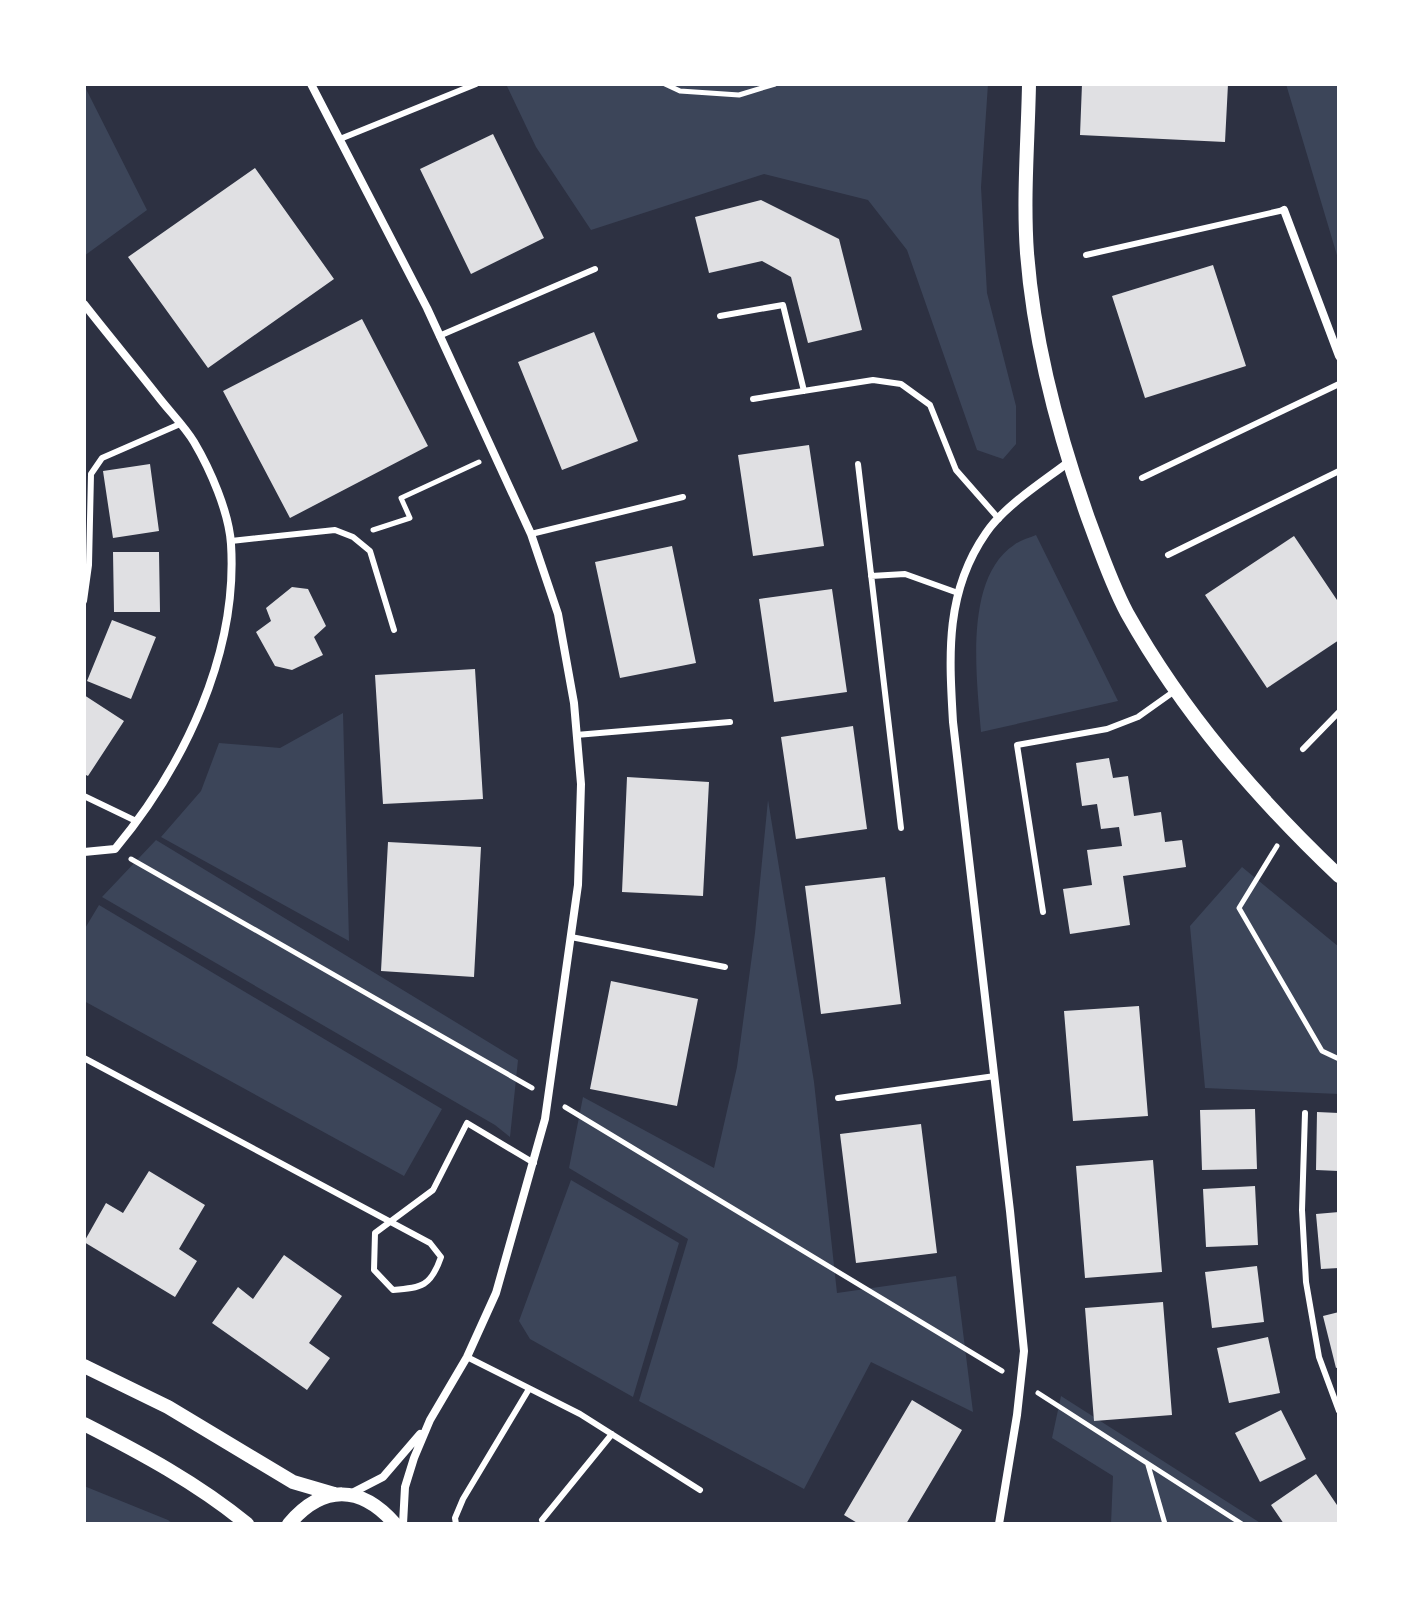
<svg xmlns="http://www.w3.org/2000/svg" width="1423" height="1608" viewBox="0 0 1423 1608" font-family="'Fira Sans Condensed',sans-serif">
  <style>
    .green { fill: #3c4559 }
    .building { fill: #e0e0e3 }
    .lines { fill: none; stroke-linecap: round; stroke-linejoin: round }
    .path { stroke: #fff; stroke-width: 5 }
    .service { stroke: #fff; stroke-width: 6 }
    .minor { stroke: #fff; stroke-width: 8 }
    .tertiary { stroke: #fff; stroke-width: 14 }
  </style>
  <rect width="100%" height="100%" fill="#2d3142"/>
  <path class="green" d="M 506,84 L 988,84 L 981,187 L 987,293 L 1016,406 L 1016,444 L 1003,459 L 977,450 L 907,250 L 868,200 L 764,174 L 591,230 L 536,147 Z
    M 1286,84 L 1339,84 L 1339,262 Z
    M 84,85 L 147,210 L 84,256 Z
    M 1036,535 L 1118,701 L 981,732 C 977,680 963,579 1014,545 C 1020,540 1029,538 1036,535 Z
    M 343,713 L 349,941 L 161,837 L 201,791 L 219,743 L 280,748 Z
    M 768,800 L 814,1082 L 837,1293 L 956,1276 L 973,1412 L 871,1362 L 804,1489 L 639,1401 L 688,1239 L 569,1168 L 583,1097 L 714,1168 L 737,1067 L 755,933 Z
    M 156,840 L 518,1060 L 510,1137 L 495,1125 L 102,897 Z
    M 1242,867 L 1339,947 L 1339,1094 L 1205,1088 L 1190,926 Z
    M 99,905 L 442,1109 L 404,1176 L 84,1001 L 84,930 Z
    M 571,1180 L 679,1243 L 633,1397 L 530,1339 L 519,1321 Z
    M 1061,1396 L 1262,1524 L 1111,1524 L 1113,1476 L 1052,1438 Z
    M 84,1486 L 168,1520 L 173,1524 L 84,1524 Z"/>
  <path class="building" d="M 1082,84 L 1228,84 L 1225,142 L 1080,135 Z
    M 493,134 L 544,238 L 471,274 L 420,169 Z
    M 255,168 L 334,279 L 208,368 L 128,257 Z
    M 761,200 L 839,239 L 862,330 L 808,343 L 791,277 L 762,261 L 709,273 L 695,217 Z
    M 1213,265 L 1246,366 L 1145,398 L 1112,296 Z
    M 362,319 L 428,446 L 290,518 L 223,391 Z
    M 594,332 L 638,441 L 562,470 L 518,362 Z
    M 809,445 L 824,546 L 753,556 L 738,455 Z
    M 150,464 L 159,531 L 113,538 L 103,471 Z
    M 1294,536 L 1339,603 L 1339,640 L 1267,688 L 1205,595 Z
    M 672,546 L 696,663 L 620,678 L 595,562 Z
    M 113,552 L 159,552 L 160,612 L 114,612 Z
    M 292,587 L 308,589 L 326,626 L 314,637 L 323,655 L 292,670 L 275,666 L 256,632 L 271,621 L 266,608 Z
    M 832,589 L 847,692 L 774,702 L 759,599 Z
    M 112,620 L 156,637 L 131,699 L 87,681 Z
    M 475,669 L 483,799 L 383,804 L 375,675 Z
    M 84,695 L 124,721 L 88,776 L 84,774 Z
    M 853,726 L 867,829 L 796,839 L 781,737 Z
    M 1109,758 L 1113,778 L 1128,776 L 1134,816 L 1161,812 L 1165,842 L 1182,840 L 1186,867 L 1123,876 L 1130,925 L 1070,934 L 1063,889 L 1092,885 L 1087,850 L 1122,846 L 1119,827 L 1101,829 L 1097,804 L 1082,806 L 1076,763 Z
    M 627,777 L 709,782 L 703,896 L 622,892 Z
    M 388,842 L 481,847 L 474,977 L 381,971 Z
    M 885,877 L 901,1004 L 821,1014 L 805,886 Z
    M 611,981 L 698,999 L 677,1106 L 590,1089 Z
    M 1139,1006 L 1148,1116 L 1073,1121 L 1064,1011 Z
    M 1255,1109 L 1257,1169 L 1202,1170 L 1200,1110 Z
    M 1317,1112 L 1339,1113 L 1339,1171 L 1316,1170 Z
    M 921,1124 L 937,1253 L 856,1263 L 840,1134 Z
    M 1153,1160 L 1162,1272 L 1085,1278 L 1076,1166 Z
    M 149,1171 L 205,1205 L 179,1249 L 197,1261 L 175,1297 L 84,1242 L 106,1203 L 123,1213 Z
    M 1255,1186 L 1258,1245 L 1206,1247 L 1203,1189 Z
    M 1339,1212 L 1339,1268 L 1321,1269 L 1316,1214 Z
    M 284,1255 L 342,1296 L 309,1343 L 330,1358 L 307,1390 L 212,1323 L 238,1287 L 253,1299 Z
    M 1257,1266 L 1264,1322 L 1212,1328 L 1205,1272 Z
    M 1163,1302 L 1172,1415 L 1094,1421 L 1085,1308 Z
    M 1339,1312 L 1339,1367 L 1336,1368 L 1323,1316 Z
    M 1268,1337 L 1280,1393 L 1229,1403 L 1217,1348 Z
    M 912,1400 L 962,1430 L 906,1524 L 859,1524 L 844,1515 Z
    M 1281,1410 L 1306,1459 L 1260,1482 L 1235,1433 Z
    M 1316,1474 L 1339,1508 L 1339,1524 L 1284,1524 L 1271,1505 Z"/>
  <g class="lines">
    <path class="path" d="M 665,84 L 680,91 L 739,95 L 775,84
      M 373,530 L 410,518 L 401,498 L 479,462
      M 1277,846 L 1239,908 L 1322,1051 L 1339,1059
      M 131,859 L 532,1088
      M 565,1107 L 1002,1371
      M 1038,1393 L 1242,1524
      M 1148,1465 L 1165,1524"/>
    <path class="service" d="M 340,139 L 476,84
      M 1086,255 L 1284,210
      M 720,316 L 783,305 L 804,391
      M 439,336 L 595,269
      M 753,399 L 873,380 L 901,384 L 930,405 L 956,470 L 999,519
      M 858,464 L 901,828
      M 1142,478 L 1339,384
      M 531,534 L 683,497
      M 231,541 L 335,530 L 353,537 L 370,551 L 394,630
      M 1168,555 L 1339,471
      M 871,576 L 905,574 L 958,593
      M 84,601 L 89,565 L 91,474 L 102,458 L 180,424
      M 576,735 L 730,722
      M 1303,749 L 1339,712
      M 84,796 L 136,821
      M 1043,912 L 1017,745 L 1107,729 L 1138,717 L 1176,690
      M 571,937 L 725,967
      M 84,1058 L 430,1243 L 441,1257 C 431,1286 422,1288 393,1290 L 374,1270 L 375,1233 L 433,1190 L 467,1123 L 534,1163
      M 838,1098 L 995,1076
      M 1305,1113 L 1302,1210 L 1306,1282 L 1319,1357 L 1339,1411
      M 467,1357 L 580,1414 L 700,1490
      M 542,1520 L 612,1434
      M 456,1524 L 455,1518 L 463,1499 L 529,1389"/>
    <path class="minor" d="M 311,84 L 427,308 L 531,534 L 558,614 L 574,703 L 581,784 L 578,885 L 545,1119 L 496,1293 L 467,1357 L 430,1420 L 414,1458 L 405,1487 L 403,1524
      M 1284,210 L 1339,356
      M 84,304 C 109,336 135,367 160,399 C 171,413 185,427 194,442 C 210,469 229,512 231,544 C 238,654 184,766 115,849 L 84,852
      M 350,1494 L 383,1477 L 420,1434
      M 999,1524 L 1017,1415 L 1024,1351 L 1010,1211 L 953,722 C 949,654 945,592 986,533 C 1004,506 1044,481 1070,461"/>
    <path class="tertiary" d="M 1029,84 C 1028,140 1023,197 1027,253 C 1034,344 1058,433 1088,518 C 1100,550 1111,583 1127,613 C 1183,713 1257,798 1339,876
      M 84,1366 L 168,1407 L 293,1482 L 334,1494
      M 84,1424 C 141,1453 197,1483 247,1524
      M 289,1524 C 323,1484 361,1485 395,1524"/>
  </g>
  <rect width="1423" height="1608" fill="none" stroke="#ffffff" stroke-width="172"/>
</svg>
